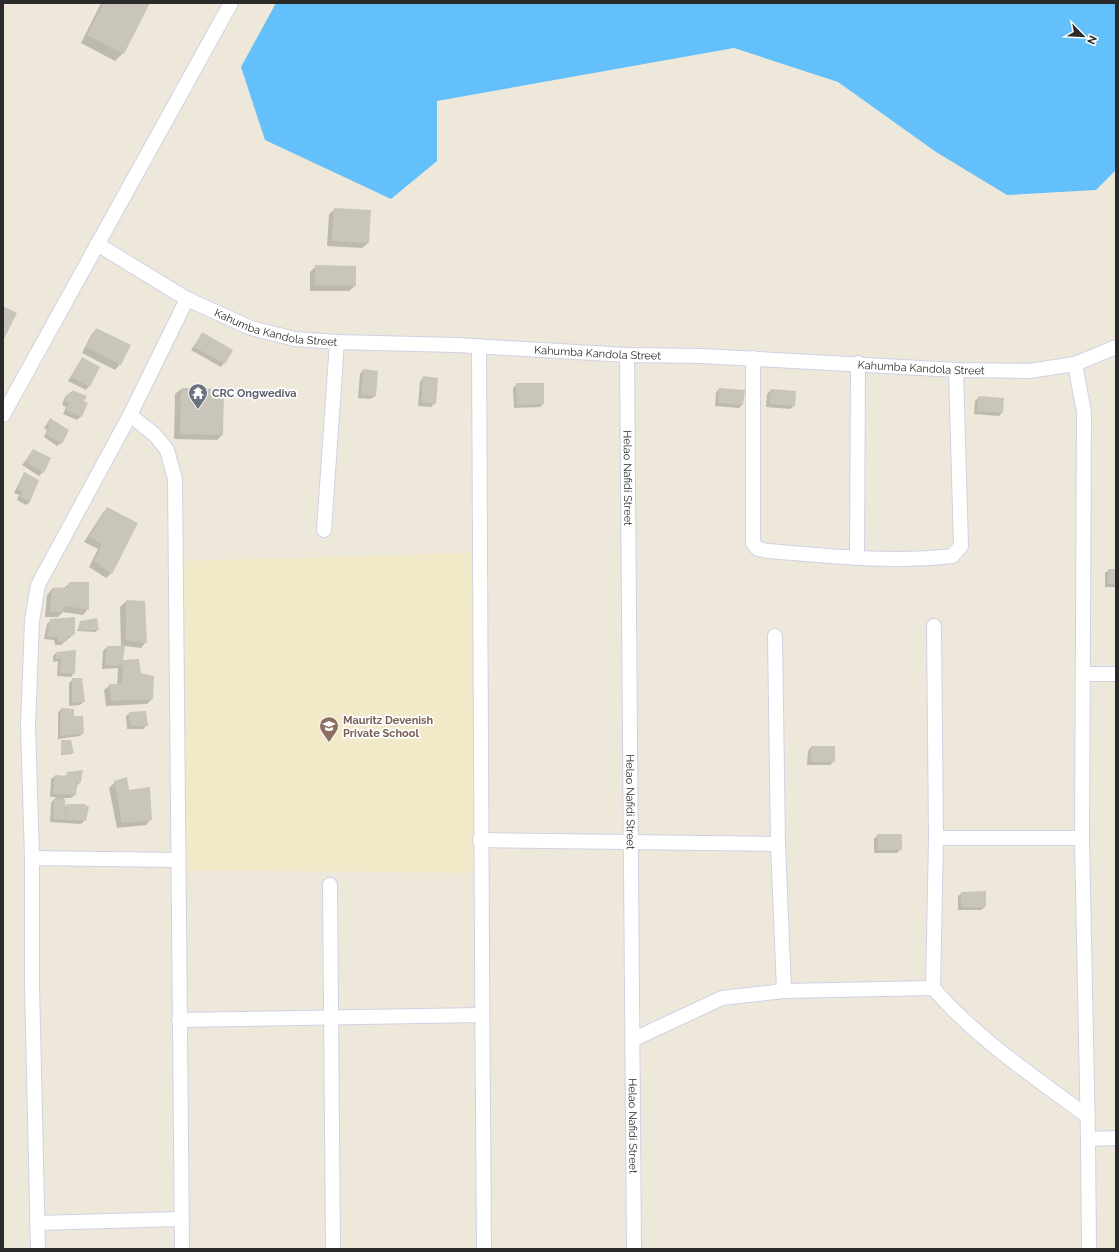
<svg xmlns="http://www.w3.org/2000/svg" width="1119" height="1252" viewBox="0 0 1119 1252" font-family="Raleway,sans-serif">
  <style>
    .education { fill: #f1e9c8 }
    .water { fill: #63c0fb }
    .shadow { fill: #0003 }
    .building { fill: #c9c5ba }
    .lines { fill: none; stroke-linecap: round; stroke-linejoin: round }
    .minor-casing { stroke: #d0d1e5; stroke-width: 16 }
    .minor { stroke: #fff; stroke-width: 14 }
    .labels { text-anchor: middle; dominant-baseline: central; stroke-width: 3.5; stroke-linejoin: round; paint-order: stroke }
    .street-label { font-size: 11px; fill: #2a2a2a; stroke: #fff }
    .worship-label { font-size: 11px; font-weight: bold; fill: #5b616d; stroke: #fff; text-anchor: start }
    .education-label { font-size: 11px; font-weight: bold; fill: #785e54; stroke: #fff; text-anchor: start }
  </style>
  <rect width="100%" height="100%" fill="#eee8db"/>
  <path class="education" d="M 479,553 L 480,873 L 177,870 L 176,561 Z"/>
  <path class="water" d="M 276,3 L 1116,3 L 1116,170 L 1096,190 L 1007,195 L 936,152 L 838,82 L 734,48 L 437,101 L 437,161 L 391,199 L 265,140 L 241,67 Z"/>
  <path class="shadow" d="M 101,3 L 148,3 L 123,53 L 115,61 L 81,43 Z
    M 335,209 L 368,243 L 362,248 L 327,246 L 329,214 Z
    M 316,266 L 355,286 L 349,291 L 310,291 L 310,272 Z
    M 96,329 L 120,364 L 115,370 L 82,353 L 91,335 Z
    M 202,334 L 232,351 L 221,367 L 191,350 Z
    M 82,358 L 89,386 L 86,390 L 68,381 Z
    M 363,370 L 375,396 L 371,399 L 358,398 L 360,374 Z
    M 423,378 L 435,403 L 431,407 L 418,406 L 420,381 Z
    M 517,384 L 543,404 L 540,407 L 514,408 L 513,388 Z
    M 181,389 L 223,390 L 222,435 L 217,440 L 174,439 L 175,394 Z
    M 720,389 L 743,404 L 739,408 L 715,406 L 716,392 Z
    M 771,390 L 794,406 L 790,409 L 766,407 L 767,394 Z
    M 72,391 L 83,402 L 81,416 L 77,420 L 63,414 L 66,407 L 62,405 L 65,397 Z
    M 979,397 L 1002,413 L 999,416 L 974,414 L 975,401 Z
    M 50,419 L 61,443 L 57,446 L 44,437 L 47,430 L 44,428 Z
    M 34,450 L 43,472 L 39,476 L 22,465 Z
    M 24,473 L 30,502 L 26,505 L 17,500 L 19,495 L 14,493 Z
    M 107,508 L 111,573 L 106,578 L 89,567 L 98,549 L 84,542 L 102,514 Z
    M 1109,570 L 1116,570 L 1116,587 L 1105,587 L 1105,573 Z
    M 70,583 L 88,609 L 83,615 L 63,612 L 58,617 L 45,617 L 47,595 L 52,589 L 64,588 Z
    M 126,601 L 144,602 L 146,642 L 141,648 L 124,646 L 122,661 L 140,674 L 152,699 L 147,704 L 106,706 L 104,690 L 110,685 L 117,685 L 118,668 L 102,669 L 103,651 L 107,647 L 121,647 L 120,607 Z
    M 96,619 L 97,630 L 96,632 L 77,631 L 80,622 Z
    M 51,620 L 74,634 L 61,645 L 55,645 L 54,640 L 44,639 L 47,624 Z
    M 57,652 L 74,673 L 71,677 L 57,676 L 58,661 L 53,662 L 53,656 Z
    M 73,679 L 83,702 L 80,705 L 69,706 L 69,683 Z
    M 61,709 L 73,717 L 83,733 L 80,736 L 58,739 L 58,713 Z
    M 130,713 L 147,725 L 143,729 L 127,729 L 126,716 Z
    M 62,741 L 73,752 L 72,754 L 61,755 Z
    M 811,747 L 834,761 L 830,765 L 807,765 L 808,751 Z
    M 68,773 L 80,782 L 77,786 L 75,795 L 71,798 L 64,798 L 65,807 L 67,805 L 85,820 L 81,824 L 50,822 L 51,803 L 56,797 L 50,797 L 51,779 L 55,776 L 64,777 Z
    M 115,782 L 129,791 L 151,819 L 146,825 L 117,828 L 109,788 Z
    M 878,835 L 901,849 L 897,853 L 874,853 L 874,839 Z
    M 962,893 L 985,907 L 981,910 L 958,910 L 958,896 Z"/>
  <path class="building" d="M 104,3 L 150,3 L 124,54 L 87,35 Z
    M 334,208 L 371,210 L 369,243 L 332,241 Z
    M 315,265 L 356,266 L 356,286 L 315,285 Z
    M 3,306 L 17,313 L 3,341 Z
    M 96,328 L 131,345 L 121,365 L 86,347 Z
    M 202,332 L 233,350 L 225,364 L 194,347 Z
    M 82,357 L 100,367 L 90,387 L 71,377 Z
    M 363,369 L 378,371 L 376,396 L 361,395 Z
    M 423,376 L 438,378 L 436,404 L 421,402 Z
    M 516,383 L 544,383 L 544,404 L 517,405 Z
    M 181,388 L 224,389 L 223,435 L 180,434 Z
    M 719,388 L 745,390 L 743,405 L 718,403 Z
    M 771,389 L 796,391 L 795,406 L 769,404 Z
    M 72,390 L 87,396 L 84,401 L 88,403 L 82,417 L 66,410 L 69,403 L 65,401 L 68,393 L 72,393 Z
    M 979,396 L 1004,398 L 1003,413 L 977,411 Z
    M 50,418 L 69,430 L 62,444 L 46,434 L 50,426 L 47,424 Z
    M 33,449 L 51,458 L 44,473 L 25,461 Z
    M 24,472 L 39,480 L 30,502 L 20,497 L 22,491 L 17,489 Z
    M 107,507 L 138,523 L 112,574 L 94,561 L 102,544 L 89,537 Z
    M 1108,569 L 1116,569 L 1116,584 L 1108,584 Z
    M 69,582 L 89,582 L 89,610 L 67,606 L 63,607 L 64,612 L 50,612 L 52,588 L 68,587 Z
    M 126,600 L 145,601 L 147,643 L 126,640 Z
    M 75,617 L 75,634 L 67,637 L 66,642 L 59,642 L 57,637 L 47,636 L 50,619 Z
    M 97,618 L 99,630 L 78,630 L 80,621 Z
    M 107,646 L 125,646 L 123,660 L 139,659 L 141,673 L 154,676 L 153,699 L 111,701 L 109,684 L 122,684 L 123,665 L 105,666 Z
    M 76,650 L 75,674 L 60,673 L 61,658 L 56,659 L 56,652 Z
    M 72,678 L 82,678 L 85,702 L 72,703 Z
    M 61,708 L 74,709 L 74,716 L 83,716 L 84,733 L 61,736 Z
    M 146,711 L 148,726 L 130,726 L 129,712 Z
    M 61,740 L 71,740 L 74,753 L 62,754 Z
    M 811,746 L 835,746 L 835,762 L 811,762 Z
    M 83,770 L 81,782 L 77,783 L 76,795 L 53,794 L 55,775 L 67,776 L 67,772 Z
    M 127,777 L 129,790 L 150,787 L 152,820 L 122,823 L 114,781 Z
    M 54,798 L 65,799 L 66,815 L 67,804 L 84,804 L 89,807 L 86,821 L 53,819 Z
    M 877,834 L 902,834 L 902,850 L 878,850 Z
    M 986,891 L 986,907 L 961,907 L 961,892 Z"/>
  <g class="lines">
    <defs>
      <g id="minor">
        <path id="s1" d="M 97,244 L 187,299 L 251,328 L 295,339 L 337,342 L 456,345 L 627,355 L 703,356 L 956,370 L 1029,371 L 1075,364 L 1116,347"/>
        <path d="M 479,346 C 479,647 482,948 484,1249"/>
        <path id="s2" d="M 627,355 L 634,1249"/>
        <path d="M 753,358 L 753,543 L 758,549 L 768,551 C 829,556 891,563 952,556 L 961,546 L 956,370"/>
        <path d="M 1075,364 L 1084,412 L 1082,838 L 1088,1139 L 1089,1249"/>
        <path d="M 3,415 L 231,3"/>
        <path d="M 130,415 L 155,435 L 167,450 L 175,479 L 182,1249"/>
        <path d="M 324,530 L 337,342"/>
        <path d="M 857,558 L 858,363"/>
        <path d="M 934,626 L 936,838 L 1082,838"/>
        <path d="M 1083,674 L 1116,674"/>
        <path d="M 936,838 L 933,988 C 978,1040 1034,1076 1088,1117"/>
        <path d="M 480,840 L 778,844 L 775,636"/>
        <path d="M 778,844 L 784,991 L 933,988"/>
        <path d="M 32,858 L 177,860"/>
        <path d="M 330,885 L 333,1249"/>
        <path d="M 179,1020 L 482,1015"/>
        <path d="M 632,1040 L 722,998 L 784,991"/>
        <path d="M 1088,1139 L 1116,1138"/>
        <path d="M 37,1223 L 181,1219"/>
        <path d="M 38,1249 L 32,984 L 32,858 L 28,725 L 32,621 L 38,585 L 130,415 L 187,299"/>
      </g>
    </defs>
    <use href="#minor" class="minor-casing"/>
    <use href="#minor" class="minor"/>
  </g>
  <defs>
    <symbol id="temple-pin" viewBox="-11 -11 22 30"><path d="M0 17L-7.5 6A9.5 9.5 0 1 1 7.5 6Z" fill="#6b7280" stroke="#fff"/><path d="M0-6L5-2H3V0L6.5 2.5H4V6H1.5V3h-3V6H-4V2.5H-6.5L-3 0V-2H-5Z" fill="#fff"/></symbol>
    <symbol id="school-pin" viewBox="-11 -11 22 30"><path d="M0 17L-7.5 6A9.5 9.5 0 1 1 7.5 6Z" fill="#8d6e63" stroke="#fff"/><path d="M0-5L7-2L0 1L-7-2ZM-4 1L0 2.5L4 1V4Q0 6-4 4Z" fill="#fff"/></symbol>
  </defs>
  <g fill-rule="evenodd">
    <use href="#temple-pin" x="187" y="382" width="22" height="30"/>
    <use href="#school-pin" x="318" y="715" width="22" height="30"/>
  </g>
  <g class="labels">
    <g class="street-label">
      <text stroke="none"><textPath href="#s1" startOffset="200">Kahumba Kandola Street</textPath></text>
      <text stroke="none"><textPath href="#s1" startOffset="524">Kahumba Kandola Street</textPath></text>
      <text stroke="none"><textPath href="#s1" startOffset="848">Kahumba Kandola Street</textPath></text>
      <text stroke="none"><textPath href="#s2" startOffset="123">Helao Nafidi Street</textPath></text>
      <text stroke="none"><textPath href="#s2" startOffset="447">Helao Nafidi Street</textPath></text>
      <text stroke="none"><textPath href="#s2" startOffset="771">Helao Nafidi Street</textPath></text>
    </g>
    <g class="worship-label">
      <text x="212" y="393">CRC Ongwediva</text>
    </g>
    <g class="education-label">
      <text x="343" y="720">Mauritz Devenish<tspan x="343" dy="13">Private School</tspan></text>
    </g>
  </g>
  <rect width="1119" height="1252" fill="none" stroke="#2a2a2a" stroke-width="8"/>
  <g transform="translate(1083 36) rotate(114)" stroke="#ffffff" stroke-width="3" paint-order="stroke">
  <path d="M0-3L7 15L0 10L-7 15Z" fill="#2a2a2a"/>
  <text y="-6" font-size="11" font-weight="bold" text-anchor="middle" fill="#2a2a2a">N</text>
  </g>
</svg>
